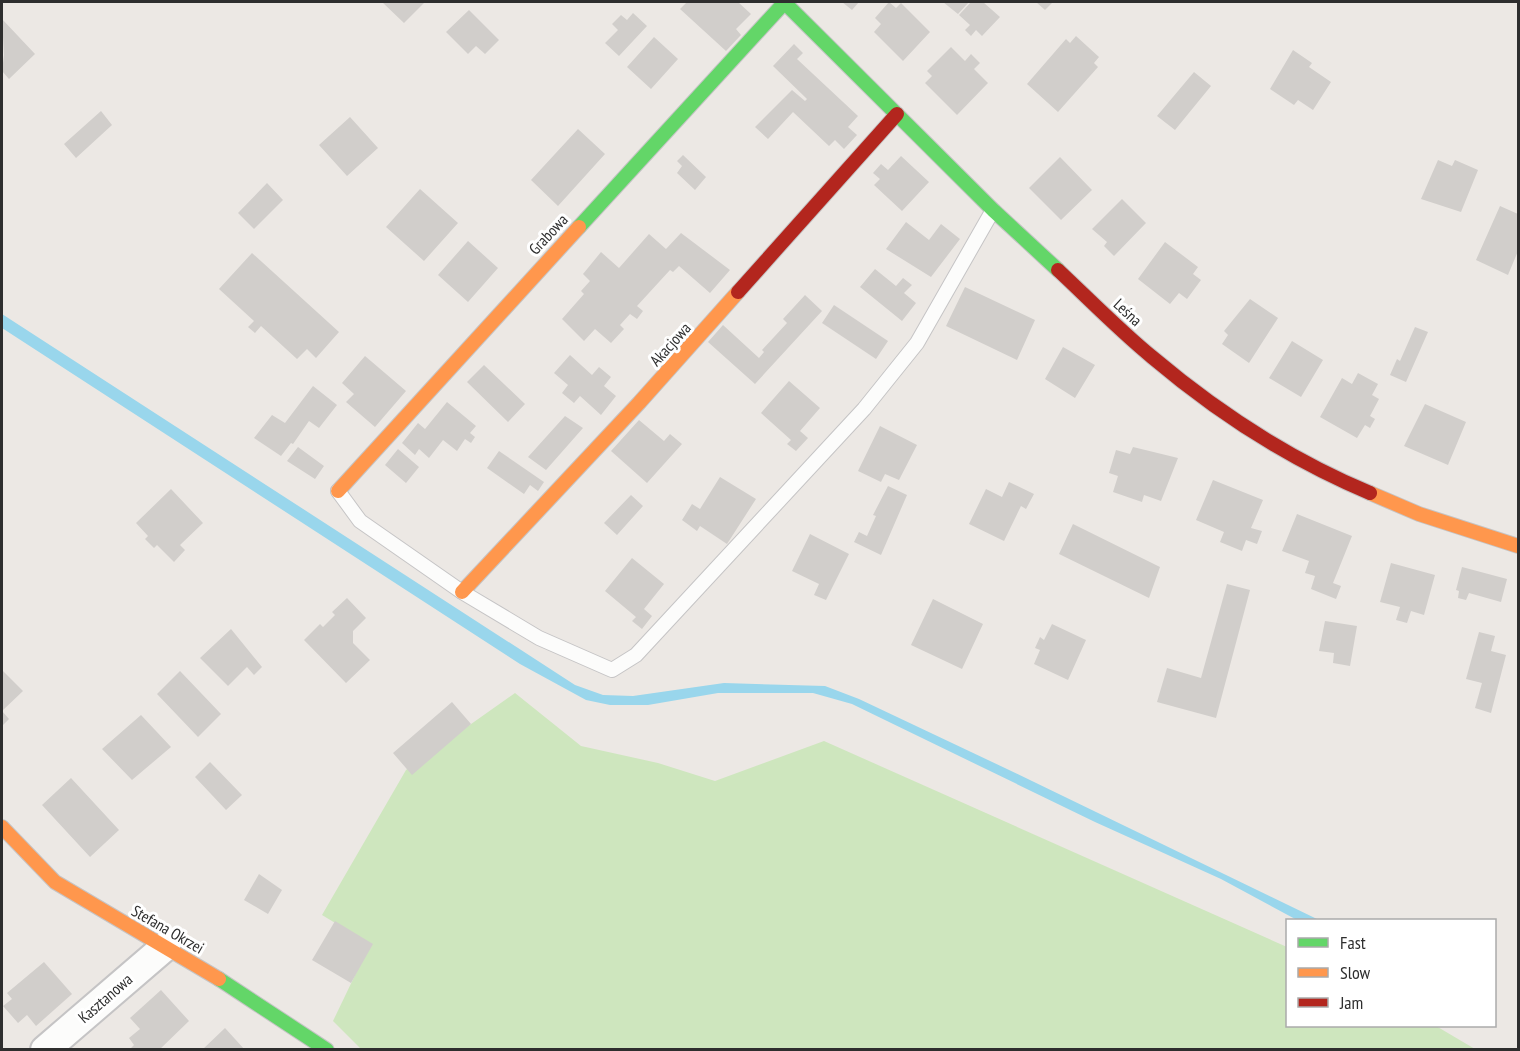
<svg xmlns="http://www.w3.org/2000/svg" width="1520" height="1051" viewBox="0 0 1520 1051" font-family="'PT Sans Narrow',sans-serif">
  <style>
    .green { fill: #cee6be }
    .water { fill: #99d6ec }
    .building { fill: #d1cecb }
    .lines { fill: none; stroke-linecap: round; stroke-linejoin: round }
    .lane-casing { stroke: #c5c4c5; stroke-width: 16 }
    .street-casing { stroke: #c5c4c5; stroke-width: 32 }
    .fast-casing { stroke: #c5c4c5; stroke-width: 16 }
    .slow-casing { stroke: #c5c4c5; stroke-width: 16 }
    .jam-casing { stroke: #c5c4c5; stroke-width: 16 }
    .lane { stroke: #fcfcfb; stroke-width: 14 }
    .street { stroke: #fcfcfb; stroke-width: 28 }
    .fast { stroke: #63d668; stroke-width: 14 }
    .slow { stroke: #ff974d; stroke-width: 14 }
    .jam { stroke: #b3261e; stroke-width: 14 }
    .labels { text-anchor: middle; dominant-baseline: central; stroke-width: 6; stroke-linejoin: round; paint-order: stroke }
    .street-label { font-size: 16px; fill: #2e2e2e; stroke: #fff }
  </style>
  <rect width="100%" height="100%" fill="#ece8e4"/>
  <path class="green" d="M 515,693 L 581,746 L 658,763 L 715,781 L 824,741 L 1287,947 L 1288,1026 L 1436,1026 L 1475,1049 L 361,1049 L 333,1021 L 370,944 L 322,915 L 406,770 Z"/>
  <path class="water" d="M 2,314 L 575,685 L 603,695 L 633,696 L 724,683 L 825,686 L 859,699 L 1007,769 L 1319,920 L 1297,920 L 1221,879 L 1095,822 L 852,704 L 813,693 L 718,693 L 648,705 L 610,705 L 586,700 L 520,664 L 2,328 Z"/>
  <path class="building" d="M 382,2 L 425,2 L 404,23 Z
    M 687,2 L 738,2 L 751,14 L 736,29 L 741,35 L 726,51 L 680,9 Z
    M 842,2 L 859,2 L 852,10 Z
    M 889,2 L 896,8 L 901,3 L 930,32 L 903,61 L 874,32 L 881,24 L 875,18 Z
    M 943,2 L 969,2 L 958,14 Z
    M 971,2 L 983,2 L 1000,17 L 982,36 L 976,30 L 971,36 L 965,30 L 970,25 L 959,15 Z
    M 1036,2 L 1053,2 L 1045,10 Z
    M 469,10 L 499,40 L 485,54 L 476,46 L 468,54 L 446,32 Z
    M 633,13 L 647,26 L 619,56 L 605,43 L 618,30 L 612,24 L 621,15 L 627,20 Z
    M 2,19 L 35,54 L 9,79 L 2,71 L 4,55 Z
    M 1076,36 L 1099,57 L 1094,63 L 1098,67 L 1058,112 L 1027,84 L 1066,39 L 1070,43 Z
    M 654,37 L 678,59 L 651,89 L 627,67 Z
    M 794,44 L 803,53 L 797,59 L 858,116 L 848,127 L 857,135 L 844,149 L 835,140 L 829,146 L 793,112 L 768,139 L 755,127 L 792,90 L 805,101 L 807,99 L 773,66 Z
    M 951,47 L 965,61 L 971,54 L 980,63 L 974,69 L 988,83 L 957,115 L 925,83 L 932,76 L 927,71 Z
    M 1293,50 L 1312,63 L 1309,67 L 1331,82 L 1313,110 L 1298,100 L 1294,105 L 1270,89 Z
    M 1194,72 L 1211,86 L 1175,130 L 1157,116 Z
    M 101,111 L 112,125 L 76,158 L 64,144 Z
    M 350,117 L 378,148 L 347,176 L 319,145 Z
    M 578,129 L 605,154 L 558,206 L 531,180 Z
    M 683,155 L 706,177 L 695,190 L 677,173 L 682,166 L 677,161 Z
    M 901,156 L 929,182 L 902,211 L 874,185 L 880,179 L 873,173 L 881,164 L 888,170 Z
    M 1060,157 L 1092,190 L 1061,220 L 1029,188 Z
    M 1438,160 L 1452,166 L 1455,160 L 1478,170 L 1461,212 L 1421,199 Z
    M 267,183 L 283,200 L 254,229 L 238,213 Z
    M 420,189 L 458,223 L 424,261 L 386,227 Z
    M 1122,199 L 1146,223 L 1114,256 L 1104,246 L 1107,242 L 1092,229 Z
    M 1500,206 L 1518,214 L 1518,251 L 1508,275 L 1476,260 Z
    M 906,222 L 929,240 L 941,224 L 960,239 L 931,277 L 886,249 Z
    M 681,233 L 730,270 L 710,293 L 679,266 L 673,272 L 670,270 L 637,306 L 643,311 L 637,319 L 630,314 L 620,325 L 624,329 L 611,343 L 595,329 L 584,341 L 562,319 L 584,294 L 581,291 L 590,281 L 583,274 L 601,252 L 619,268 L 649,234 L 666,249 Z
    M 468,241 L 498,268 L 468,302 L 438,275 Z
    M 1165,242 L 1198,267 L 1193,274 L 1201,280 L 1187,299 L 1179,293 L 1170,304 L 1138,279 Z
    M 252,253 L 339,332 L 316,358 L 307,349 L 297,359 L 261,326 L 255,333 L 248,327 L 254,321 L 219,289 Z
    M 875,269 L 896,286 L 903,278 L 912,285 L 904,293 L 916,303 L 902,321 L 860,287 Z
    M 965,287 L 1035,320 L 1017,360 L 946,326 Z
    M 805,295 L 822,311 L 755,384 L 708,342 L 723,325 L 759,358 L 764,352 L 762,350 L 787,323 L 783,319 Z
    M 1250,299 L 1278,318 L 1249,363 L 1222,344 L 1228,335 L 1224,331 Z
    M 834,305 L 888,341 L 876,359 L 822,323 Z
    M 1415,327 L 1428,332 L 1406,382 L 1390,375 L 1397,359 L 1400,361 Z
    M 1292,341 L 1323,360 L 1301,397 L 1269,378 Z
    M 1063,347 L 1095,365 L 1075,398 L 1045,379 Z
    M 570,355 L 592,375 L 599,367 L 611,377 L 604,386 L 616,396 L 601,415 L 580,396 L 574,403 L 562,393 L 568,385 L 554,373 Z
    M 365,356 L 406,391 L 375,427 L 346,402 L 354,394 L 342,383 Z
    M 484,365 L 525,404 L 508,422 L 467,382 Z
    M 1358,373 L 1378,384 L 1372,395 L 1379,399 L 1370,416 L 1375,419 L 1370,428 L 1365,425 L 1357,438 L 1320,417 L 1342,378 L 1352,384 Z
    M 789,381 L 820,408 L 800,431 L 808,438 L 796,451 L 787,444 L 791,440 L 761,413 Z
    M 313,386 L 337,405 L 319,428 L 309,421 L 293,444 L 291,443 L 281,456 L 254,438 L 272,415 L 285,423 Z
    M 447,402 L 476,426 L 470,433 L 475,437 L 471,443 L 465,439 L 457,451 L 443,440 L 429,458 L 419,449 L 415,455 L 402,443 L 418,423 L 425,429 Z
    M 1425,404 L 1466,422 L 1448,465 L 1404,446 Z
    M 565,416 L 583,428 L 546,470 L 528,457 Z
    M 639,420 L 664,441 L 670,434 L 682,444 L 647,483 L 611,451 Z
    M 880,426 L 917,445 L 899,480 L 885,474 L 881,482 L 858,471 Z
    M 298,447 L 324,466 L 315,479 L 287,461 Z
    M 1133,447 L 1178,458 L 1161,501 L 1144,495 L 1142,502 L 1113,492 L 1118,476 L 1109,473 L 1116,450 L 1130,454 Z
    M 398,449 L 419,467 L 406,483 L 385,465 Z
    M 499,451 L 544,482 L 538,491 L 530,485 L 524,494 L 487,468 Z
    M 720,477 L 756,499 L 727,544 L 700,526 L 697,531 L 682,520 L 692,504 L 700,509 Z
    M 1213,480 L 1263,500 L 1251,528 L 1262,531 L 1257,544 L 1246,540 L 1242,551 L 1220,542 L 1224,532 L 1196,520 Z
    M 1009,482 L 1034,494 L 1026,509 L 1021,506 L 1004,541 L 969,524 L 986,489 L 1002,497 Z
    M 888,486 L 907,495 L 881,555 L 854,542 L 859,532 L 867,536 L 876,516 L 873,515 Z
    M 171,489 L 203,523 L 180,545 L 185,550 L 174,562 L 157,545 L 154,548 L 145,539 L 148,536 L 136,523 Z
    M 631,495 L 643,506 L 617,535 L 604,523 Z
    M 1297,514 L 1352,536 L 1333,583 L 1341,586 L 1336,599 L 1311,589 L 1315,576 L 1305,573 L 1309,561 L 1282,551 Z
    M 1073,524 L 1160,567 L 1149,598 L 1059,554 Z
    M 810,534 L 849,554 L 826,600 L 814,595 L 819,584 L 792,571 Z
    M 632,558 L 664,584 L 644,609 L 652,616 L 642,629 L 632,621 L 636,617 L 605,591 Z
    M 1391,563 L 1435,575 L 1424,615 L 1411,611 L 1407,623 L 1396,620 L 1400,607 L 1380,602 Z
    M 1462,567 L 1507,579 L 1501,602 L 1469,593 L 1466,600 L 1458,598 L 1459,591 L 1456,590 Z
    M 1227,584 L 1250,590 L 1216,718 L 1157,702 L 1167,668 L 1201,678 Z
    M 347,598 L 366,618 L 353,631 L 353,643 L 370,660 L 346,683 L 304,640 L 320,624 L 323,627 L 335,615 L 332,612 Z
    M 933,599 L 983,624 L 962,669 L 911,645 Z
    M 1325,621 L 1357,626 L 1350,666 L 1333,663 L 1334,653 L 1319,651 Z
    M 1052,624 L 1086,640 L 1068,680 L 1034,664 L 1040,650 L 1035,648 L 1040,637 L 1044,640 Z
    M 231,629 L 262,667 L 254,675 L 247,667 L 228,686 L 200,658 Z
    M 1479,632 L 1495,636 L 1491,651 L 1506,655 L 1491,713 L 1475,708 L 1482,683 L 1466,679 Z
    M 2,670 L 23,691 L 2,711 L 9,719 L 2,726 Z
    M 180,671 L 221,714 L 198,737 L 157,694 Z
    M 452,702 L 471,724 L 412,775 L 393,753 Z
    M 141,715 L 171,747 L 132,780 L 102,749 Z
    M 210,762 L 242,795 L 226,810 L 195,777 Z
    M 71,778 L 119,830 L 90,857 L 42,805 Z
    M 259,874 L 282,890 L 268,914 L 244,900 Z
    M 335,921 L 373,944 L 351,983 L 312,960 Z
    M 44,962 L 72,994 L 36,1026 L 27,1015 L 18,1023 L 3,1006 L 12,999 L 7,993 Z
    M 161,990 L 189,1021 L 159,1050 L 129,1050 L 134,1045 L 129,1038 L 140,1029 L 130,1018 Z
    M 225,1028 L 245,1050 L 202,1050 Z"/>
  <g class="lines">
    <defs>
      <path id="lane" d="M 338,491 L 360,521 L 462,592 L 539,638 L 612,670 L 636,655 L 864,409 L 917,343 L 993,210"/>
      <path id="street" d="M 45,1050 L 166,946"/>
      <path id="fast" d="M 784,2 L 993,210 L 1058,270
        M 579,227 L 785,2
        M 219,979 L 327,1050"/>
      <path id="slow" d="M 338,491 L 579,227
        M 1370,493 L 1419,514 L 1518,546
        M 462,592 L 639,403 L 738,292
        M 2,827 L 55,882 L 219,979"/>
      <path id="jam" d="M 1058,270 C 1089,299 1119,330 1152,357 C 1217,412 1291,460 1370,493
        M 738,292 L 897,114"/>
    </defs>
    <use href="#lane" class="lane-casing"/>
    <use href="#street" class="street-casing"/>
    <use href="#fast" class="fast-casing"/>
    <use href="#slow" class="slow-casing"/>
    <use href="#jam" class="jam-casing"/>
    <use href="#lane" class="lane"/>
    <use href="#street" class="street"/>
    <use href="#fast" class="fast"/>
    <use href="#slow" class="slow"/>
    <use href="#jam" class="jam"/>
  </g>
  <g class="labels">
    <g class="street-label">
      <text transform="translate(548 234) rotate(-47)">Grabowa</text>
      <text transform="translate(1128 312) rotate(43)">Leśna</text>
      <text transform="translate(670 344) rotate(-48)">Akacjowa</text>
      <text transform="translate(168 929) rotate(30)">Stefana Okrzei</text>
      <text transform="translate(105 998) rotate(-41)">Kasztanowa</text>
    </g>
  </g>
  <rect width="1520" height="1051" fill="none" stroke="#2e2e2e" stroke-width="6"/>
  <rect x="1286" y="919" width="210" height="108" fill="#ffffff" stroke="#ababab" stroke-width="1.5"/>
  <rect x="1298" y="938" width="30" height="9" fill="#63d668" stroke="#ababab" stroke-width="1.5"/>
  <text x="1340" y="949" font-size="18" fill="#2e2e2e">Fast</text>
  <rect x="1298" y="968" width="30" height="9" fill="#ff974d" stroke="#ababab" stroke-width="1.5"/>
  <text x="1340" y="979" font-size="18" fill="#2e2e2e">Slow</text>
  <rect x="1298" y="998" width="30" height="9" fill="#b3261e" stroke="#ababab" stroke-width="1.5"/>
  <text x="1340" y="1009" font-size="18" fill="#2e2e2e">Jam</text>
</svg>
